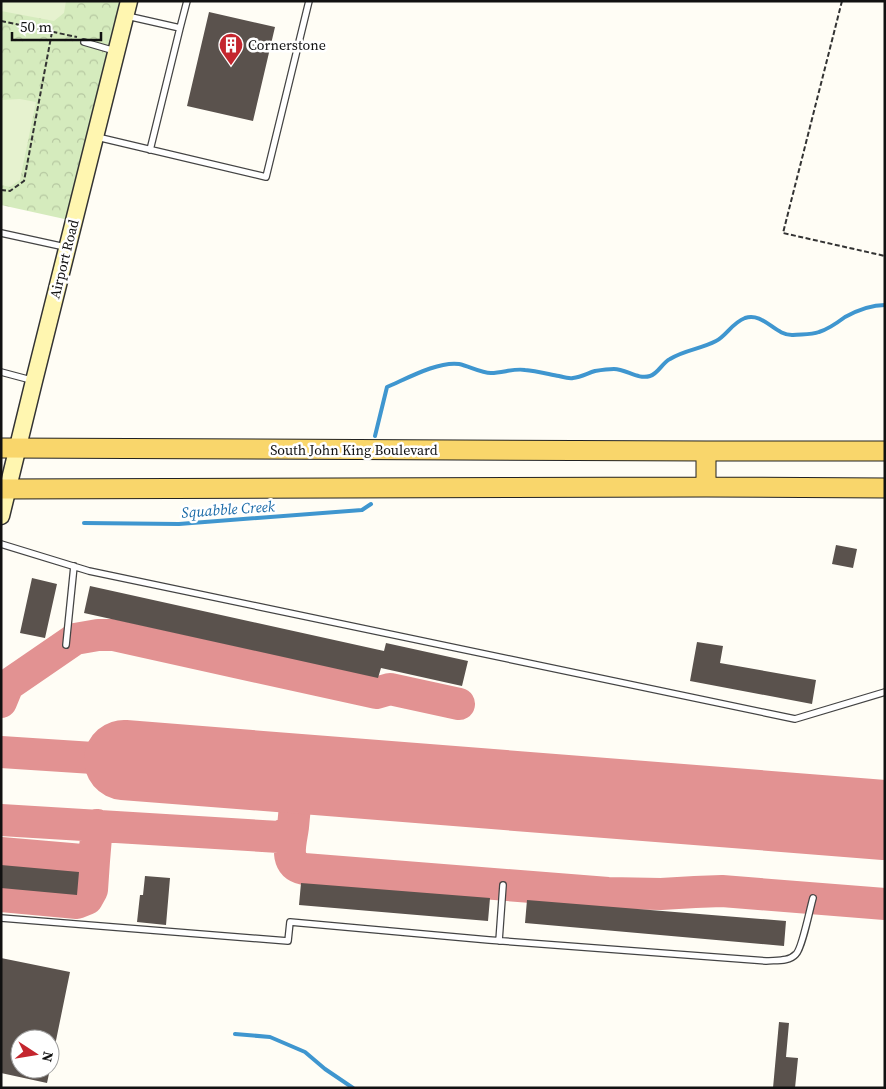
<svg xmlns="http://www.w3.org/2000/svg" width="886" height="1089" viewBox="0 0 886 1089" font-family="'Source Serif 4',serif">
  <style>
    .park { fill: url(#park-crowns) }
    .pitch { fill: #e6f2cf }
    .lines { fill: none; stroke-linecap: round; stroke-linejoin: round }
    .stream { stroke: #3f96cf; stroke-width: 4 }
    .taxiway { stroke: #e29292; stroke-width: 32 }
    .runway { stroke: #e29292; stroke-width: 80 }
    .building { fill: #5a524d }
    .lane-casing { stroke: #444; stroke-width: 8 }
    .secondary-casing { stroke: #333; stroke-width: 19 }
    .primary-casing { stroke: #222; stroke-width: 21 }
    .path { stroke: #333; stroke-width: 2; stroke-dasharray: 5 2.5; stroke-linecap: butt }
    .lane { stroke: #fff; stroke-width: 5.5 }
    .secondary { stroke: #fff6b0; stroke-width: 16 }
    .primary { stroke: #f9d66b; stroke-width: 19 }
    .labels { text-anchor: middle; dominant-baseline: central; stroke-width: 5; stroke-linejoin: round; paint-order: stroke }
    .poi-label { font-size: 14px; fill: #111; stroke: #fff; text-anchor: start }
    .street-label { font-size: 14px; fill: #111; stroke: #fff }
    .water-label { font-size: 15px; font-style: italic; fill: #1768a6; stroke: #fff }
  </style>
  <defs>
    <pattern id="park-crowns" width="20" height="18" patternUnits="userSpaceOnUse" patternTransform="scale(1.25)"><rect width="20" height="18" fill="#d5ebbd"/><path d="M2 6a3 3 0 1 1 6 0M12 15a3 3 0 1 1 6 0" fill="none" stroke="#b6c8a1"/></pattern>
  </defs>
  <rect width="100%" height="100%" fill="#fffdf5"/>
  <path class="park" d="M 1,1 L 120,1 L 69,220 L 1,205 Z"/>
  <path class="pitch" d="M 1,1 L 66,1 L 64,13 L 54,21 L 1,11 Z
    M 20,99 L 36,102 L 20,180 L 10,187 L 1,185 L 1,100 Z"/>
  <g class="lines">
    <path class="stream" d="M 375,436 L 387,387 C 406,379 438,361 459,364 C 469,366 481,373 491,373 C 503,373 514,368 525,370 C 536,371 548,374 559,376 C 563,377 569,379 573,378 C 581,377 588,373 595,371 C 601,370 608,369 614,369 C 626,369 638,380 650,376 C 658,374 662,363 670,359 C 684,350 701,349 716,341 C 726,336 732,323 745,318 C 764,312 775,336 793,335 C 801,334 811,335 819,332 C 829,329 837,323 845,317 C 856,311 872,305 885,305
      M 84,523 L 179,524 L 362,510 L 371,504
      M 235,1034 L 270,1037 L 305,1052 L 325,1069 L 353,1088"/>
    <path class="taxiway" d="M 1,702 L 8,685 L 75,639 L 98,635 L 113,635 L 376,693 L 390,689 L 459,704
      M 1,752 L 124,760
      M 1,820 L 279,837 L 289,832 L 293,827 L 298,774
      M 293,827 C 291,843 283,864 304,869 L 608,893 L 661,894 L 695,892 L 722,891 L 885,904
      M 1,853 L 94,861 L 97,825
      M 1,896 L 77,903 L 87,899 L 92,890 L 94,861"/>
    <path class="runway" d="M 124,760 L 885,820"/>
  </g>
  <path class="building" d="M 209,12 L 275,27 L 253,121 L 187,106 Z
    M 836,545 L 857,549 L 853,568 L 832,564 Z
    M 32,578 L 57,584 L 45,638 L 20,633 Z
    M 90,586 L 384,651 L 386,643 L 468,661 L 462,686 L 381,668 L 378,678 L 84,613 Z
    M 697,642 L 723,646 L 720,663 L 816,680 L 812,704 L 690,681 Z
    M 1,865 L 79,872 L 77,895 L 1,888 Z
    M 145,876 L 170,878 L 166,925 L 137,922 L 140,895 L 143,895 Z
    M 301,883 L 490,898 L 488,921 L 299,905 Z
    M 527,900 L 786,921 L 784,946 L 525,923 Z
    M 1,958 L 70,972 L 51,1065 L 50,1065 L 50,1039 L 20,1039 L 20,1069 L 50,1069 L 47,1083 L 1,1073 Z
    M 779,1022 L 789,1023 L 786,1057 L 798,1058 L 795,1088 L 773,1088 Z"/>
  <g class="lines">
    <defs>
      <path id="lane" d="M 127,16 L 180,28 L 187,1
        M 84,42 L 115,51
        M 97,137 L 266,177 L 309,1
        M 150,150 L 180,28
        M 1,233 L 65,247
        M 1,372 L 31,380
        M 1,544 L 89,571 L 795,719 L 885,692
        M 66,645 L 74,566
        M 1,918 L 288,941 L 290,922 L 489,940 L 766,961 C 776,960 789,962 796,954 C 802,949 810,908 813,898
        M 499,941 L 503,885"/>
      <path id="secondary" d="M 1,516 L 34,381 L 129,1"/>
      <path id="primary" d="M 1,448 L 706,451 L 885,451
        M 706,487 L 706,451
        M 1,489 L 706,487 L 885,488"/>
    </defs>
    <use href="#lane" class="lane-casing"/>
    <use href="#secondary" class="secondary-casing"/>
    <use href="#primary" class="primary-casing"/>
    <path class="path" d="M 842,1 L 783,233 L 885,256
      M 1,21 L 77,37
      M 1,190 L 10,191 L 24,181 L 52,32"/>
    <use href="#lane" class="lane"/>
    <use href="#secondary" class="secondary"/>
    <use href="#primary" class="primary"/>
  </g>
  <defs>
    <symbol id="building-pin" viewBox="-11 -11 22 30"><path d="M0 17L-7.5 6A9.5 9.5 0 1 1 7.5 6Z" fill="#c4262e" stroke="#fff"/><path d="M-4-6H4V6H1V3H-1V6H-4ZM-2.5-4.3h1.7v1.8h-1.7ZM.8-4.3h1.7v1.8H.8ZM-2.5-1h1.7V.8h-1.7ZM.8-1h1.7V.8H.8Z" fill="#fff"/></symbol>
  </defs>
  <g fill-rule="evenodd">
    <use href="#building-pin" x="217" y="31" width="28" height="38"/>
  </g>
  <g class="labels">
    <g class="poi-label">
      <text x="248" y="45">Cornerstone</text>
    </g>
    <g class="street-label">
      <text transform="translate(64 259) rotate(-76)">Airport Road</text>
      <text x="354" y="450">South John King Boulevard</text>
    </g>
    <g class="water-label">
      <text transform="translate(228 509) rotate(-4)">Squabble Creek</text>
    </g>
  </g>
  <rect width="886" height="1089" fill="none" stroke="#111111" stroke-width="5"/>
  <g transform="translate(35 1054) rotate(102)"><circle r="24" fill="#ffffff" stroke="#a0a0a0"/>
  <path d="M0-4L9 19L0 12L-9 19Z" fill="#c4262e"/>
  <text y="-8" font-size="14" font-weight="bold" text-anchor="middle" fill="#111111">N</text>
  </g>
  <path d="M12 32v8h89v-8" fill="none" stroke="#111111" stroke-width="2.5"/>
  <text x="20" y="32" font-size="15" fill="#111111" stroke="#ffffff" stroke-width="4" paint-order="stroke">50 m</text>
</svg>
